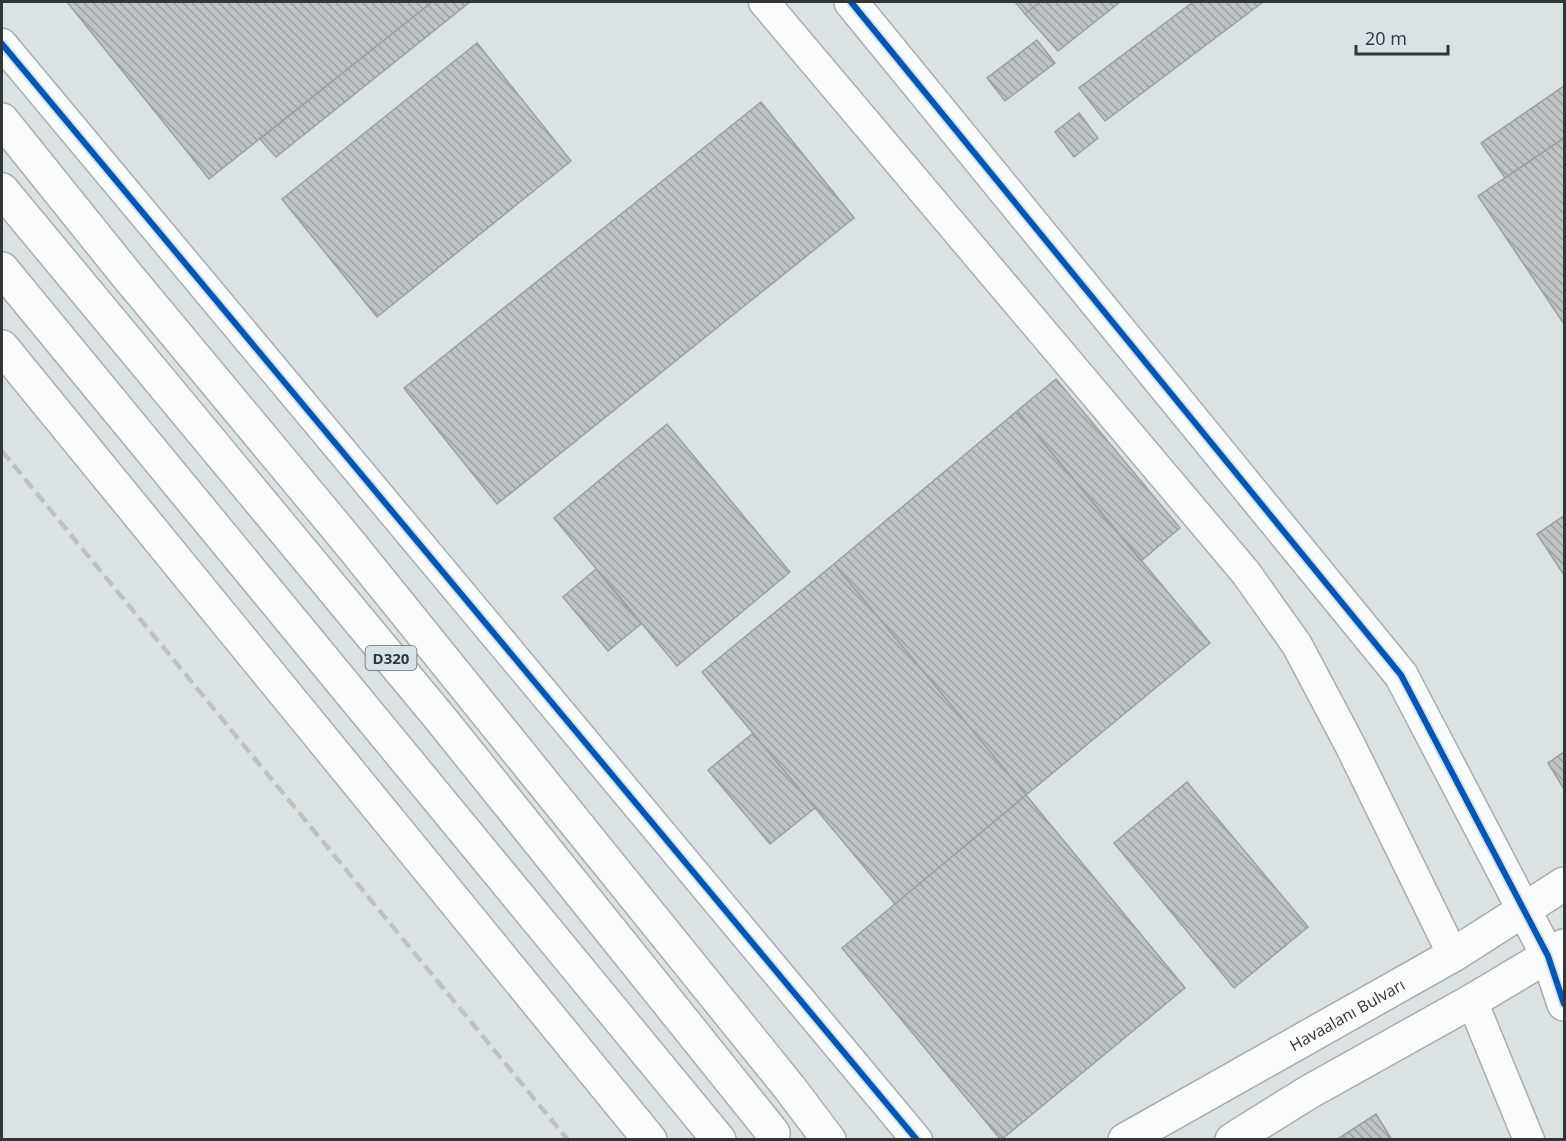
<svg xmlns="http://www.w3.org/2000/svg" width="1566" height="1141" viewBox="0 0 1566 1141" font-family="'Open Sans',sans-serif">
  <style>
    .building { fill: url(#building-back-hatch); stroke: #9a9fa1; stroke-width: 1.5 }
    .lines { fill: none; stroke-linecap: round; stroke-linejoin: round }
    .minor-casing { stroke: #a8adaf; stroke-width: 33 }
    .tertiary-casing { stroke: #a8adaf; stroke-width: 36 }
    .primary-casing { stroke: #a8adaf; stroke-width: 36 }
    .trunk-casing { stroke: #a8adaf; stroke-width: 36 }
    .minor { stroke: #fafbfb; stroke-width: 30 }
    .tertiary { stroke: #fafbfb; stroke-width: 33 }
    .primary { stroke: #fafbfb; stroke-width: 33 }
    .trunk { stroke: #fafbfb; stroke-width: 33 }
    .rail { stroke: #bfc1c1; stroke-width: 4.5; stroke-dasharray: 12 6; stroke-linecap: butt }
    .cycleway-casing { stroke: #d7e3e8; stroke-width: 10 }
    .cycleway { stroke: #0057b8; stroke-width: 6 }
    .labels { text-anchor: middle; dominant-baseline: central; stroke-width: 5; stroke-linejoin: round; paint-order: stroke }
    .shield { fill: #d7e3e8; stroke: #636a6d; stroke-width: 1.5 }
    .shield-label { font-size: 15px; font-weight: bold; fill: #313638 }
    .street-label { font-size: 16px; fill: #313638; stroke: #d7e3e8 }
  </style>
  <defs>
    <pattern id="building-back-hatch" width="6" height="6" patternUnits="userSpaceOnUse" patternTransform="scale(1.5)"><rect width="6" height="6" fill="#bec3c5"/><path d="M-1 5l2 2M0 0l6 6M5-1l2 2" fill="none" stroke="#9b9fa1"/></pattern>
  </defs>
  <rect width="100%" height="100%" fill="#dbe2e4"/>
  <path class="building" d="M 67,2 L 432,2 L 209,179 Z
    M 432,2 L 470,2 L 276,157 L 260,139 Z
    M 1015,2 L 1040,2 L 1025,14 Z
    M 1040,2 L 1120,2 L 1058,51 L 1025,14 Z
    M 1193,2 L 1263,2 L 1105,121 L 1079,88 Z
    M 1037,40 L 1055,63 L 1005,101 L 987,78 Z
    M 477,43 L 571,161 L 377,317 L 282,199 Z
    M 1564,86 L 1564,138 L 1505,178 L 1481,143 Z
    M 761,102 L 854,218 L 497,504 L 404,388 Z
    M 1079,113 L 1098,138 L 1074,157 L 1055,132 Z
    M 1564,138 L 1564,324 L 1478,196 Z
    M 1056,379 L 1180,528 L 1141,561 L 1017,411 Z
    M 1017,411 L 1210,643 L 1026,795 L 834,564 Z
    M 667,424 L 790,572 L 677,666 L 554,518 Z
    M 1564,516 L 1564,575 L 1537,534 Z
    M 834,564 L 1026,795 L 895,904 L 702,672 Z
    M 596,569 L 641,624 L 608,651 L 563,597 Z
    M 753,733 L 815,808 L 770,844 L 708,770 Z
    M 1564,752 L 1564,789 L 1548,763 Z
    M 1187,782 L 1308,927 L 1234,988 L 1114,843 Z
    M 1026,795 L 1185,988 L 1001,1140 L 842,948 Z
    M 1376,1114 L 1392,1140 L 1336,1140 Z"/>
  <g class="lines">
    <defs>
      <path id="minor" d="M 764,2 L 1246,573 L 1297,645 L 1350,745 L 1453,955
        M 2,44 L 917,1140
        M 1472,1001 L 1529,1140"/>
      <path id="tertiary" d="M 851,2 L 1401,675 L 1548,956 L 1564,1004"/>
      <g id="primary">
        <path id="s1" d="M 1125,1140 L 1453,955 L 1564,884"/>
        <path d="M 1232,1140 L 1309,1092 L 1472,1001 L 1564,946"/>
      </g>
      <path id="trunk" d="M 2,120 L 125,273 L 347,540 L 789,1087 L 829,1140
        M 2,190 L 440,718 L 773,1133
        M 2,269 L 719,1140
        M 2,347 L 650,1140"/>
    </defs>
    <use href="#minor" class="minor-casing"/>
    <use href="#tertiary" class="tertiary-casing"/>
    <use href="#primary" class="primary-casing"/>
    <use href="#trunk" class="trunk-casing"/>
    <use href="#minor" class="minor"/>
    <use href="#tertiary" class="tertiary"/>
    <use href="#primary" class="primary"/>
    <use href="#trunk" class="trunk"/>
    <path class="rail" d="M 2,451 L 568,1140"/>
    <defs>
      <path id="cycleway" d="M 851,2 L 1401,675 L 1548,956 L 1564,1004
        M 2,44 L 917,1140"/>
    </defs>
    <use href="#cycleway" class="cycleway-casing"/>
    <use href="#cycleway" class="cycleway"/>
  </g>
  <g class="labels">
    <rect class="shield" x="365.5" y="646" width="51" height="24" rx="4.5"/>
    <g class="shield-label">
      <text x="391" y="658">D320</text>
    </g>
    <g class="street-label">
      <text stroke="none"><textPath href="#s1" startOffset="255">Havaalanı Bulvarı</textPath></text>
    </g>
  </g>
  <rect width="1566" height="1141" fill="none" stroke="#313638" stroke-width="6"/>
  <path d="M1356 45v9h92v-9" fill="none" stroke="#313638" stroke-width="3"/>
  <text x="1365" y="45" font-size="18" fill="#313638" stroke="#d7e3e8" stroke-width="4.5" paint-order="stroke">20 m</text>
</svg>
